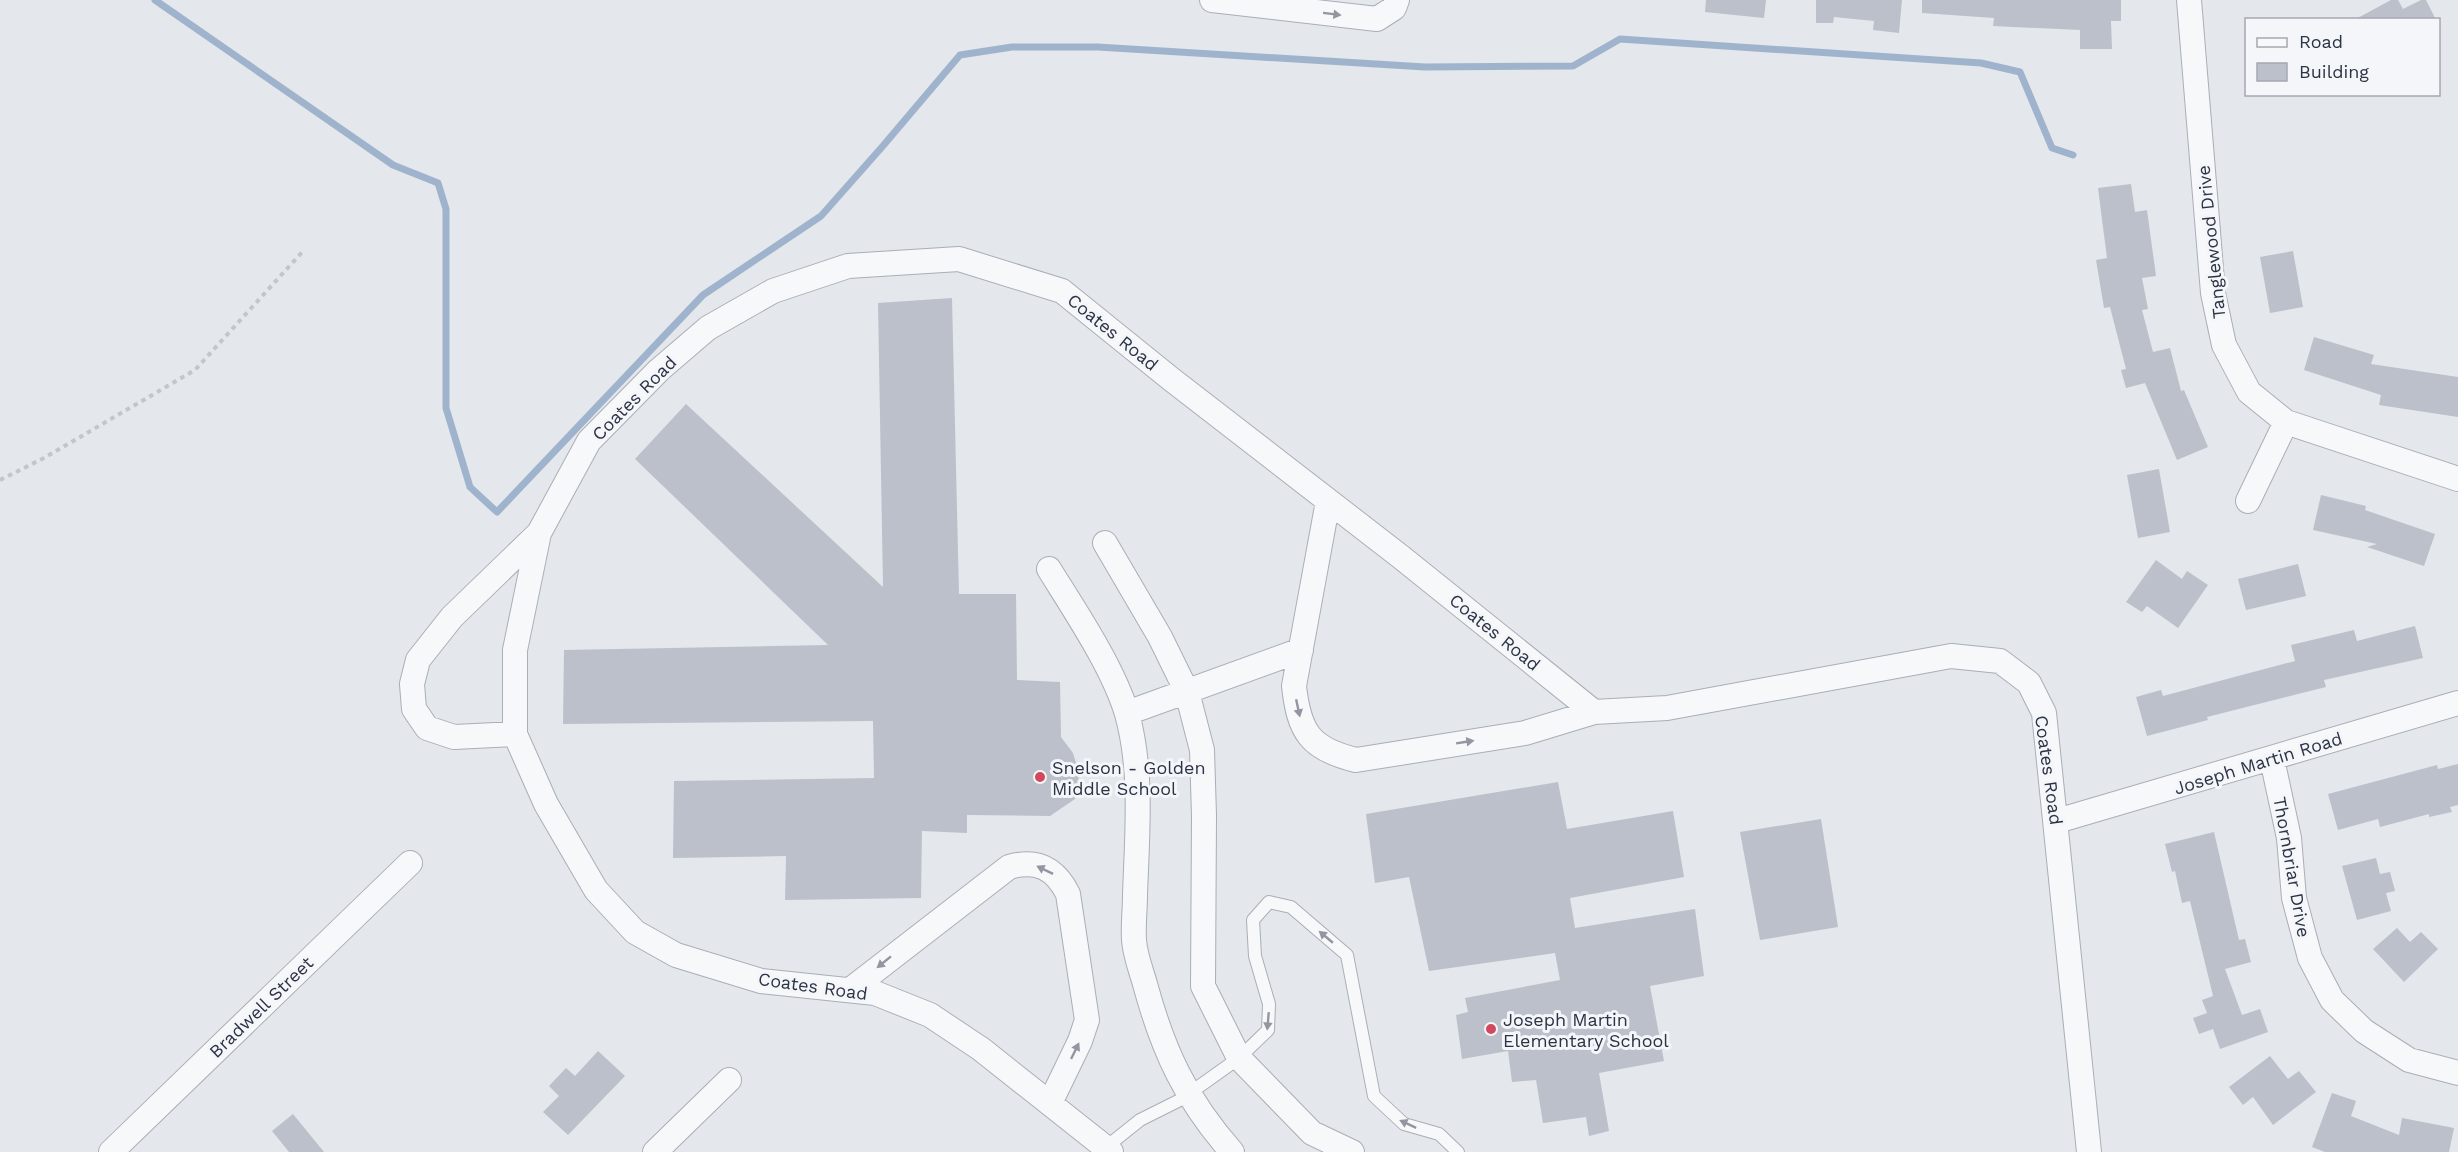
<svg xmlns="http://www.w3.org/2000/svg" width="2458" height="1152" viewBox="0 0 2458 1152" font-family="'Work Sans',sans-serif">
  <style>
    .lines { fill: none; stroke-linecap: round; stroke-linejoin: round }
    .stream { stroke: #9fb4cc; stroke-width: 7 }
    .building { fill: #bbc0ca }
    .lane-casing { stroke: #a9aeb7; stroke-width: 14 }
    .street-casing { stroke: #a9aeb7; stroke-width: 26 }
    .path { stroke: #c2c5cb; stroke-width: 4; stroke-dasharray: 4.5 4.5; stroke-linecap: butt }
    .lane { stroke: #f7f8fa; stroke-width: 12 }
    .street { stroke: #f7f8fa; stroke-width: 24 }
    .oneway { fill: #9196a0 }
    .poi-dot { fill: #d1495b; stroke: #f4f6f9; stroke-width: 2 }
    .labels { text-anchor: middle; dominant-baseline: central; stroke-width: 6; stroke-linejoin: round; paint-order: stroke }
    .street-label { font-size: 18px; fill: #2b3445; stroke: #f4f6f9 }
    .poi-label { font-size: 18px; fill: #2b3445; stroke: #f4f6f9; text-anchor: start }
  </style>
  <rect width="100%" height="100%" fill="#e4e7ec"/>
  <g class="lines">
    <path class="stream" d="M 155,0 L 393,165 L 438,183 L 446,209 L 446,408 L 470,487 L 497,512 L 703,295 L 821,216 L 882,147 L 960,55 L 1012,47 L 1098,47 L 1425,67 L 1573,66 L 1620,39 L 1981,63 L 2020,72 L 2052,148 L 2073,155"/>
  </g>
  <path class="building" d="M 1706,0 L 1766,0 L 1764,18 L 1705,12 Z
    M 1816,0 L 1902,0 L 1899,33 L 1873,30 L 1874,21 L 1834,17 L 1833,23 L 1816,23 Z
    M 1922,0 L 2121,0 L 2121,21 L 2111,21 L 2112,49 L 2080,49 L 2080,30 L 1993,26 L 1994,18 L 1922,13 Z
    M 2391,0 L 2398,0 L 2403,9 L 2421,0 L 2426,0 L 2436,20 L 2354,20 Z
    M 2131,184 L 2135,212 L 2147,210 L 2156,276 L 2142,278 L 2148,309 L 2142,310 L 2153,352 L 2170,348 L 2181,391 L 2184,390 L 2208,447 L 2177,460 L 2145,383 L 2126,388 L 2121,370 L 2126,369 L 2110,307 L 2104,308 L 2096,260 L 2107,258 L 2098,188 Z
    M 2293,251 L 2303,307 L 2270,313 L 2260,257 Z
    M 952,298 L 959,594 L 1016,594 L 1017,680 L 1060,682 L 1061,737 L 1073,753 L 1078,770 L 1079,783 L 1075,799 L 1050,816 L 967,815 L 967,833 L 922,831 L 921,898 L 785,900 L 786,856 L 673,858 L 674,781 L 874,778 L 873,721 L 563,724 L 564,650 L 828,645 L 635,459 L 686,404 L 883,587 L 878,303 Z
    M 2314,337 L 2374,355 L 2371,364 L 2458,377 L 2458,417 L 2379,405 L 2381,395 L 2304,370 Z
    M 2159,469 L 2170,532 L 2138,538 L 2127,475 Z
    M 2321,495 L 2366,506 L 2365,510 L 2435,534 L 2424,566 L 2367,547 L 2377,544 L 2313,530 Z
    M 2156,560 L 2182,579 L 2187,571 L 2208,585 L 2178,628 L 2147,606 L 2142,612 L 2126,602 Z
    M 2298,564 L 2306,596 L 2246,610 L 2238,579 Z
    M 2415,626 L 2423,658 L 2324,680 L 2326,687 L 2207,717 L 2208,720 L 2147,736 L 2136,697 L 2161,690 L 2163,696 L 2295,661 L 2291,645 L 2354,630 L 2357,641 Z
    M 2458,764 L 2458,805 L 2450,807 L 2452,812 L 2429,817 L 2429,814 L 2380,827 L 2378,819 L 2338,830 L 2328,794 L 2437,765 L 2438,769 Z
    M 1558,782 L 1567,829 L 1673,811 L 1684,877 L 1570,898 L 1575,928 L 1695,909 L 1704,976 L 1650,986 L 1664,1061 L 1599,1073 L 1609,1131 L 1589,1136 L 1586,1117 L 1543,1123 L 1536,1080 L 1512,1082 L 1508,1051 L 1462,1059 L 1456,1015 L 1468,1012 L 1465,998 L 1560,980 L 1555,953 L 1429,971 L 1409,877 L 1375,883 L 1366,814 Z
    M 1821,819 L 1838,927 L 1760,940 L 1740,832 Z
    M 2214,832 L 2239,940 L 2245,939 L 2251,962 L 2225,969 L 2242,1015 L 2260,1009 L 2268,1032 L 2220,1049 L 2213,1029 L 2199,1034 L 2193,1018 L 2207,1013 L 2202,1000 L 2213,996 L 2190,901 L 2182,903 L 2175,871 L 2172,872 L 2165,844 Z
    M 2376,858 L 2380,874 L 2390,872 L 2395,891 L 2386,893 L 2391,911 L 2357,920 L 2342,866 Z
    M 2397,928 L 2410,942 L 2421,932 L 2438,949 L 2404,982 L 2373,949 Z
    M 598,1051 L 625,1076 L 568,1135 L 543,1112 L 559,1096 L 549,1086 L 566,1068 L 575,1076 Z
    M 2270,1056 L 2288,1079 L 2299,1071 L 2316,1092 L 2273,1125 L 2253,1097 L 2243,1105 L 2229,1087 Z
    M 2332,1093 L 2356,1101 L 2351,1116 L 2399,1135 L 2402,1118 L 2454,1128 L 2449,1152 L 2325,1152 L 2312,1147 Z
    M 293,1114 L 324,1152 L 289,1152 L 272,1131 Z"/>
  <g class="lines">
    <defs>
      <path id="lane" d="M 1105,1148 L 1140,1120 L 1180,1100 L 1239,1058 L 1268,1030 L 1269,1004 L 1255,956 L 1253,920 L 1269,902 L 1291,907 L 1347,955 L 1374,1096 L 1404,1124 L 1439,1134 L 1458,1152"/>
      <path id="street" d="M 1212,0 L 1377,19 L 1394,8 L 1397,0
        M 2189,0 L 2213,293 L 2224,345 L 2249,392 L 2286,422 L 2458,479
        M 1328,501 L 1294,686 C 1299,732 1310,749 1356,760 L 1525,733 L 1594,712
        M 2248,501 L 2286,422
        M 1105,543 L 1160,637 L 1187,692 L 1202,750 L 1204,816 L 1203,986 L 1239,1058 L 1312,1133 L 1352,1152
        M 1049,569 C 1075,611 1113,667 1127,714 C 1143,771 1137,836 1135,895 C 1135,910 1133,925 1134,940 C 1135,955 1141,970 1145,984 C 1163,1051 1186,1100 1232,1152
        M 1127,713 L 1301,650
        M 515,734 L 454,737 L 427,728 L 414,709 L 412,684 L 418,660 L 452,617 L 539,533
        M 2272,759 L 2289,838 L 2294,898 L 2310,958 L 2332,1000 L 2364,1031 L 2409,1060 L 2458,1073
        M 2057,821 L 2458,703
        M 850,990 L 1009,867 C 1037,859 1055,868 1068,894 L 1087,1020 L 1080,1041 L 1050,1103
        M 111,1152 L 410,863
        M 655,1152 L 729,1080
        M 1111,1152 L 981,1049 L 930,1015 L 875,993 L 761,981 L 676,955 L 635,932 L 596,890 L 546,804 L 515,734 L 515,650 L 539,533 L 589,441 L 659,370 L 708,328 L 773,291 L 848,266 L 959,259 L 1062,291 L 1171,379 L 1401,557 L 1594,712 L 1667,708 L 1951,656 L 2000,661 L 2029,683 L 2044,713 L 2089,1152"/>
    </defs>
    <use href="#lane" class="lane-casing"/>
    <use href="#street" class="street-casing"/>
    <path class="path" d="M 0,480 L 44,458 L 195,370 L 304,250"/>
    <use href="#lane" class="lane"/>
    <use href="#street" class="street"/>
  </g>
  <defs><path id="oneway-solid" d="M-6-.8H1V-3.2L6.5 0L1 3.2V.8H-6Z" transform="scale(1.5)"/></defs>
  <g class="oneway">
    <use href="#oneway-solid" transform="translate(1332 14) rotate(7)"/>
    <use href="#oneway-solid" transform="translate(1298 708) rotate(78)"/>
    <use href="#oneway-solid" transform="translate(1465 742) rotate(-9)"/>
    <use href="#oneway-solid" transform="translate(1045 870) rotate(-154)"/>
    <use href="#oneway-solid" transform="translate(1326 937) rotate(-140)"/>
    <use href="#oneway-solid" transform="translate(884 962) rotate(141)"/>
    <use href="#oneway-solid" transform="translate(1268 1021) rotate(95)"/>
    <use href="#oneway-solid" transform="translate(1075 1051) rotate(-64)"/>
    <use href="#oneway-solid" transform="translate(1408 1124) rotate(-155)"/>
  </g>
  <g class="poi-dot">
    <circle cx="1040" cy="777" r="6"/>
    <circle cx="1491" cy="1029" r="6"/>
  </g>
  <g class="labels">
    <g class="street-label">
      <text transform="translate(2211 242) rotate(-96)">Tanglewood Drive</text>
      <text transform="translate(1113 332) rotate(39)">Coates Road</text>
      <text transform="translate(634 398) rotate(-45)">Coates Road</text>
      <text transform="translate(1495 632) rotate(39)">Coates Road</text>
      <text transform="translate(2258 763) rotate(-17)">Joseph Martin Road</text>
      <text transform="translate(2049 770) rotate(82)">Coates Road</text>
      <text transform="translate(2292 867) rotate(80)">Thornbriar Drive</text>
      <text transform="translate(813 986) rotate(8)">Coates Road</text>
      <text transform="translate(261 1007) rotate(-44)">Bradwell Street</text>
    </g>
    <g class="poi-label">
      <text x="1052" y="767">Snelson - Golden<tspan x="1052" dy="21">Middle School</tspan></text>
      <text x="1503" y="1019">Joseph Martin<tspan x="1503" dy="21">Elementary School</tspan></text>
    </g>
  </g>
  <rect x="2245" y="18" width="195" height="78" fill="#f4f6f9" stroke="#a4a8b1" stroke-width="1.5"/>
  <rect x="2257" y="38" width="30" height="9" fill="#f7f8fa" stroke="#a4a8b1" stroke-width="1.5"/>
  <text x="2299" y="48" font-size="18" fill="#2b3445">Road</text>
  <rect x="2257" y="63" width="30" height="18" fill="#bbc0ca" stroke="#a4a8b1" stroke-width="1.5"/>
  <text x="2299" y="78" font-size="18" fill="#2b3445">Building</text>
</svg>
